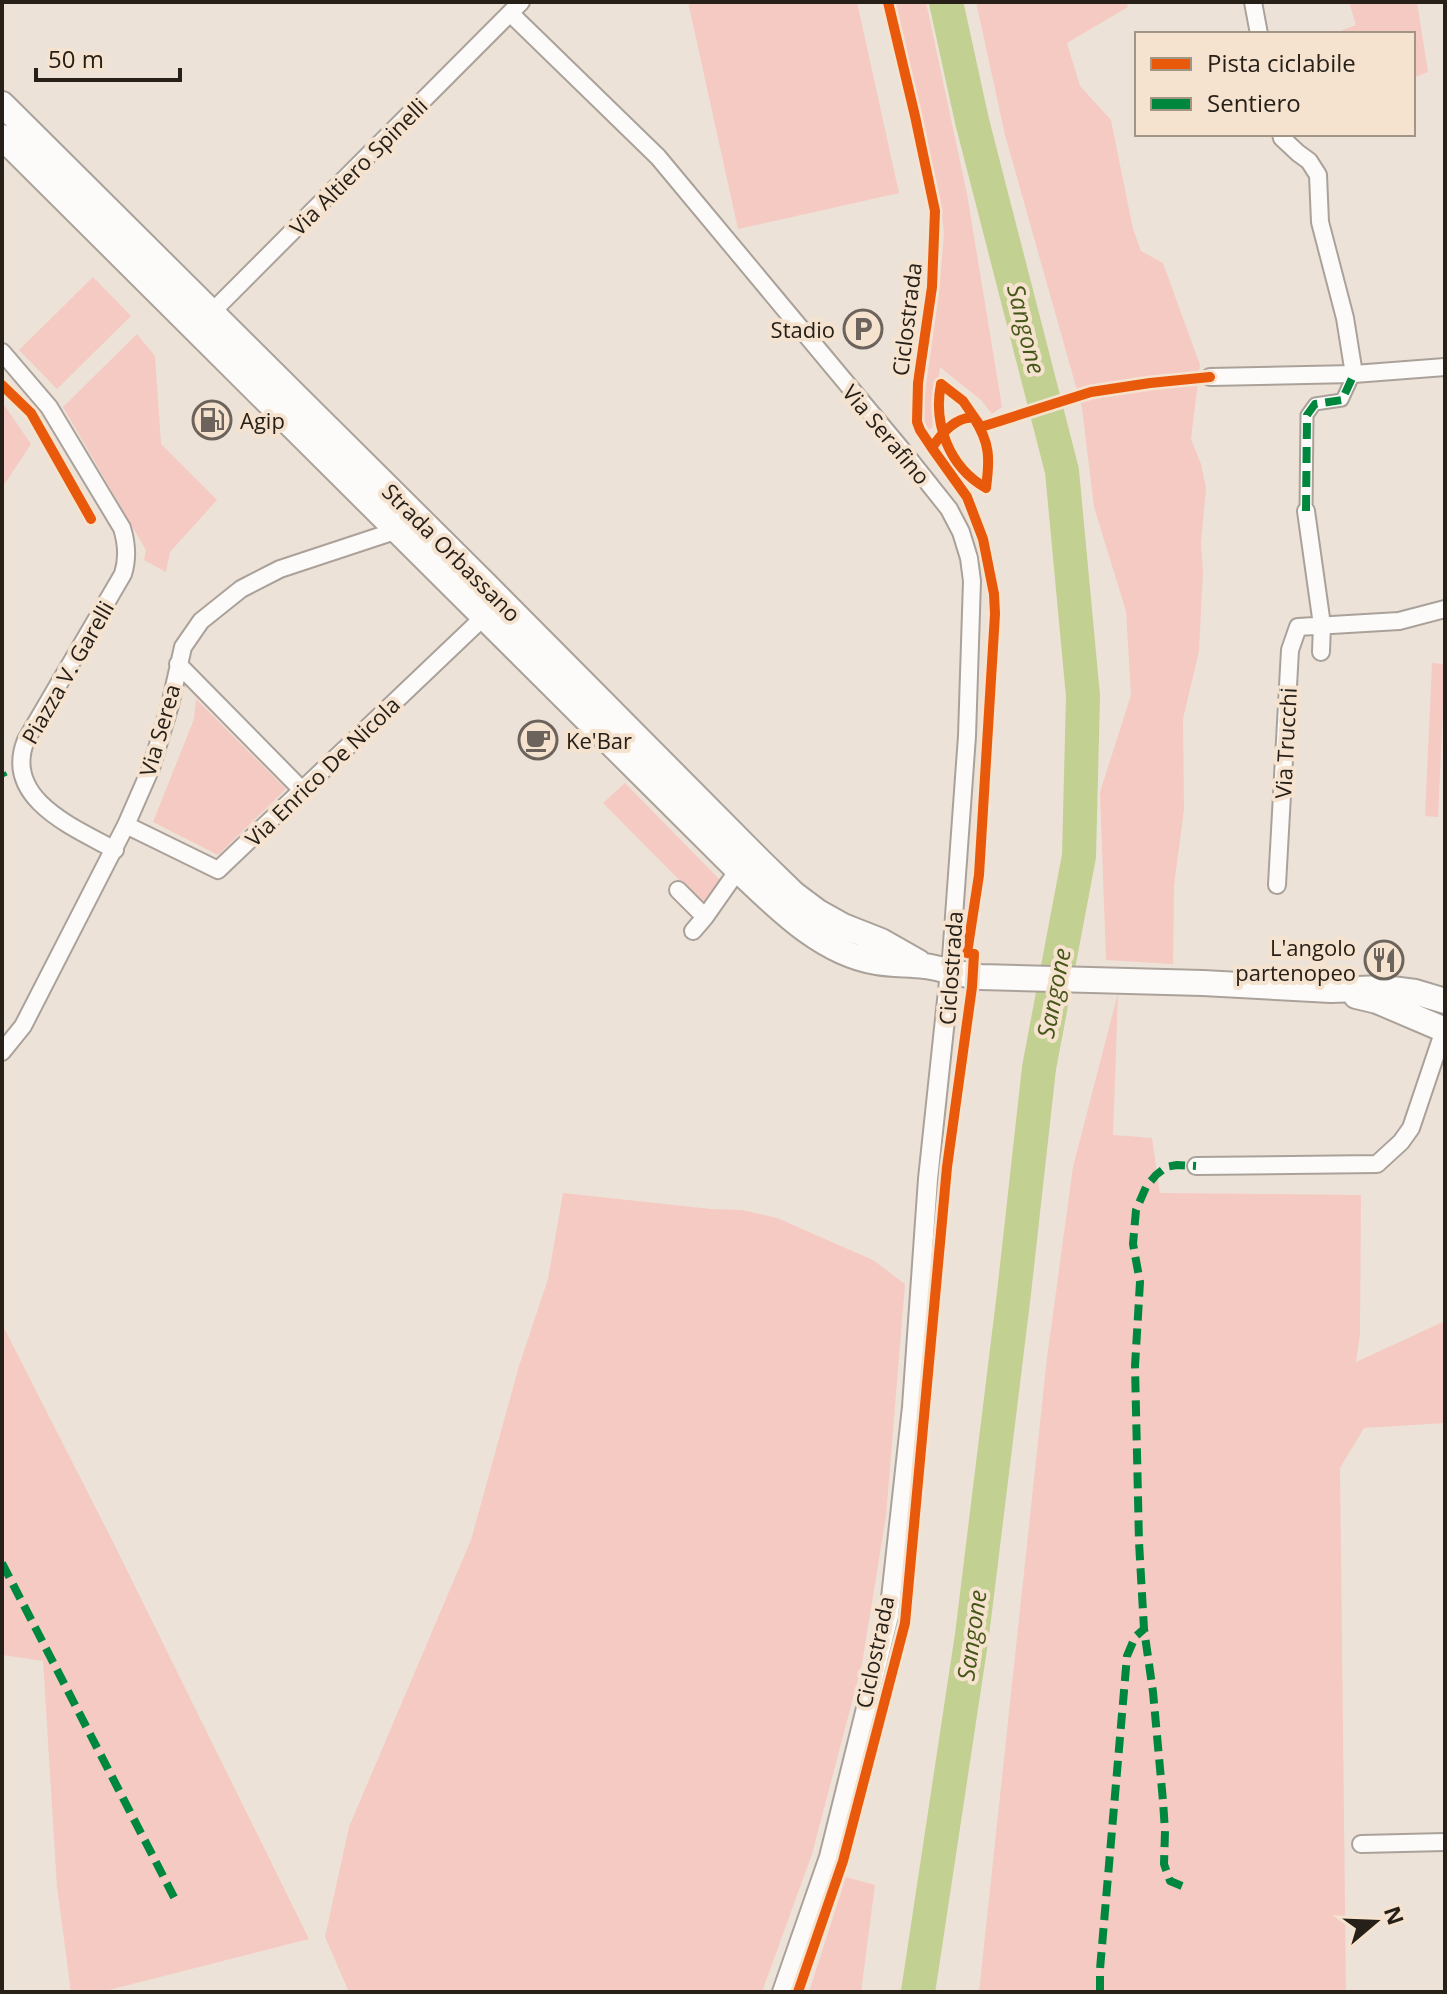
<svg xmlns="http://www.w3.org/2000/svg" width="1447" height="1994" viewBox="0 0 1447 1994" font-family="'Open Sans',sans-serif">
  <style>
    .green { fill: #f5cac3 }
    .lines { fill: none; stroke-linecap: round; stroke-linejoin: round }
    .river { stroke: #c2d091; stroke-width: 34 }
    .pedestrian-casing { stroke: #aaa29a; stroke-width: 15 }
    .minor-casing { stroke: #aaa29a; stroke-width: 20 }
    .tertiary-casing { stroke: #aaa29a; stroke-width: 22 }
    .primary-casing { stroke: #aaa29a; stroke-width: 28 }
    .pedestrian { stroke: #fcfbf9; stroke-width: 11 }
    .minor { stroke: #fcfbf9; stroke-width: 16 }
    .tertiary { stroke: #fcfbf9; stroke-width: 18 }
    .primary { stroke: #fcfbf9; stroke-width: 24 }
    .quiet { stroke: #00873e; stroke-width: 8; stroke-dasharray: 16 8; stroke-linecap: butt }
    .cycleway-casing { stroke: #f5e3cf; stroke-width: 15 }
    .cycleway { stroke: #e8590c; stroke-width: 10 }
    .labels { text-anchor: middle; dominant-baseline: central; stroke-width: 8; stroke-linejoin: round; paint-order: stroke }
    .street-label { font-size: 22px; fill: #262019; stroke: #f5e3cf }
    .poi-label { font-size: 22px; fill: #262019; stroke: #f5e3cf; text-anchor: end }
    .water-label { font-size: 24px; font-style: italic; fill: #465619; stroke: #f5e3cf }
  </style>
  <rect width="100%" height="100%" fill="#ede2d7"/>
  <path class="green" d="M 688,2 L 857,2 L 899,193 L 738,229 Z
    M 895,2 L 926,2 L 967,194 L 1002,407 L 992,414 L 981,400 L 940,367 L 932,428 L 925,430 L 922,415 L 939,293 L 944,233 L 939,193 Z
    M 976,2 L 1126,2 L 1128,7 L 1067,43 L 1080,86 L 1111,120 L 1133,229 L 1141,251 L 1163,263 L 1200,365 L 1191,439 L 1201,464 L 1206,488 L 1201,543 L 1203,572 L 1199,651 L 1183,719 L 1184,809 L 1174,886 L 1173,964 L 1106,960 L 1100,792 L 1131,695 L 1126,611 L 1094,507 L 1082,408 L 1005,135 Z
    M 1349,2 L 1417,2 L 1428,72 L 1413,78 L 1413,34 L 1332,34 L 1356,25 Z
    M 93,277 L 131,316 L 57,389 L 19,350 Z
    M 137,334 L 155,356 L 161,444 L 217,500 L 170,552 L 166,572 L 144,560 L 146,550 L 63,407 Z
    M 2,402 L 31,444 L 2,488 Z
    M 1432,663 L 1445,664 L 1438,817 L 1425,816 Z
    M 196,699 L 286,789 L 218,855 L 153,822 L 194,719 Z
    M 625,783 L 721,881 L 706,907 L 603,803 Z
    M 1118,993 L 1113,1135 L 1152,1138 L 1160,1193 L 1361,1195 L 1360,1334 L 1356,1362 L 1445,1321 L 1445,1423 L 1364,1428 L 1340,1468 L 1346,1992 L 979,1992 L 1047,1358 L 1073,1167 Z
    M 563,1193 L 711,1209 L 742,1210 L 777,1218 L 873,1260 L 905,1284 L 886,1516 L 862,1664 L 812,1854 L 762,1992 L 349,1992 L 325,1937 L 349,1827 L 471,1540 L 519,1366 L 548,1279 Z
    M 2,1324 L 113,1542 L 309,1939 L 101,1992 L 71,1992 L 57,1887 L 43,1661 L 2,1655 Z
    M 846,1877 L 875,1885 L 861,1992 L 809,1992 Z"/>
  <g class="lines">
    <path class="river" d="M 918,1992 L 972,1635 L 1014,1293 L 1039,1068 L 1079,856 L 1083,696 L 1062,471 L 972,121 L 946,2"/>
    <defs>
      <path id="pedestrian" d="M 1306,511 L 1307,415 L 1315,404 L 1342,400 L 1354,374"/>
      <path id="minor" d="M 1253,2 L 1259,34
        M 510,13 L 658,157 L 902,450 L 949,509 L 961,532 L 969,558 L 972,581 L 967,736 L 950,972
        M 1281,134 L 1282,138 L 1298,153 L 1309,161 L 1318,175 L 1320,222 L 1345,318 L 1354,374 L 1445,367
        M 206,318 L 521,2
        M 2,352 L 49,407 L 122,528 C 127,544 128,558 123,574 L 26,740 C 2,799 75,828 115,850
        M 1210,377 L 1354,374
        M 1306,511 L 1322,625 L 1321,652
        M 178,664 L 302,790
        M 126,825 L 218,870 L 490,611
        M 1277,885 L 1290,650 L 1298,627 L 1399,621 L 1445,609
        M 678,890 L 705,917
        M 693,931 L 705,917 L 738,870
        M 2,1052 L 23,1026 L 126,825 L 151,768 L 170,705 L 183,647 L 201,621 L 241,589 L 280,569 L 398,530 L 402,526
        M 1196,1166 L 1377,1164 L 1401,1142 L 1411,1128 L 1445,1027
        M 1361,1844 L 1445,1842"/>
      <path id="tertiary" d="M 782,1992 L 829,1857 L 889,1616 L 912,1407 L 928,1179 L 950,972"/>
      <path id="primary" d="M 2,104 L 486,585 L 760,861 L 794,894 L 818,912 L 843,926 L 881,941 L 918,962
        M 2,137 L 738,870 C 776,906 821,953 876,962 C 892,965 909,964 925,966 C 944,969 962,975 981,977 L 1203,983 L 1331,990 L 1384,988 L 1415,992 L 1445,1001
        M 1356,996 L 1377,1001 L 1445,1030"/>
    </defs>
    <use href="#pedestrian" class="pedestrian-casing"/>
    <use href="#minor" class="minor-casing"/>
    <use href="#tertiary" class="tertiary-casing"/>
    <use href="#primary" class="primary-casing"/>
    <use href="#pedestrian" class="pedestrian"/>
    <use href="#minor" class="minor"/>
    <use href="#tertiary" class="tertiary"/>
    <use href="#primary" class="primary"/>
    <path class="quiet" d="M 1306,511 L 1307,415 L 1315,404 L 1342,400 L 1354,374
      M 2,773 L 4,777
      M 2,1563 L 177,1903
      M 1182,1886 L 1170,1881 L 1164,1864 L 1165,1831 L 1163,1801 L 1153,1692 L 1144,1629 L 1139,1542 L 1135,1366 L 1140,1282 L 1133,1244 L 1136,1210 L 1146,1187 L 1156,1175 L 1166,1167 L 1177,1165 L 1196,1166
      M 1100,1992 L 1100,1969 L 1127,1656 L 1135,1637 L 1144,1629"/>
    <defs>
      <path id="cycleway" d="M 2,385 L 31,413 L 91,519
        M 932,448 C 940,435 957,415 974,418 C 990,443 990,458 986,488 C 949,467 933,424 941,384 L 963,401 L 981,427 L 1091,392 L 1150,383 L 1210,377
        M 798,1992 L 843,1861 L 905,1623 L 947,1167 L 972,987 L 974,954 L 967,953 L 979,875 L 995,614 L 994,594 L 983,539 L 967,497 L 932,448 L 920,430 L 917,422 L 918,383 L 932,287 L 935,211 L 915,116 L 888,2"/>
    </defs>
    <use href="#cycleway" class="cycleway-casing"/>
    <use href="#cycleway" class="cycleway"/>
  </g>
  <defs>
    <symbol id="parking-ring" viewBox="-11 -11 22 22"><circle r="9.5" fill="#f5e3cf" stroke="#6c645c" stroke-width="1.5"/><path d="M-3.5-5.5H1a3.5 3.5 0 0 1 0 7H-1V5.5H-3.5ZM-1-3.4V-.6H.8a1.4 1.4 0 0 0 0-2.8Z" fill="#6c645c"/></symbol>
    <symbol id="fuel-ring" viewBox="-11 -11 22 22"><circle r="9.5" fill="#f5e3cf" stroke="#6c645c" stroke-width="1.5"/><path d="M-5.5-6h7V0h2V4h1.3V-2.5L3-4.5l.8-.8L6-3V5H2.5V1h-1V6h-7ZM-4.2-4.7v3.2H.2V-4.7Z" fill="#6c645c"/></symbol>
    <symbol id="cafe-ring" viewBox="-11 -11 22 22"><circle r="9.5" fill="#f5e3cf" stroke="#6c645c" stroke-width="1.5"/><path d="M-5.5-4.5H6V0H3Q3 3.5 0 3.5H-2.5Q-5.5 3.5-5.5 0ZM3-3.2v2h1.7v-2ZM-6 4.5H4V6H-6Z" fill="#6c645c"/></symbol>
    <symbol id="restaurant-ring" viewBox="-11 -11 22 22"><circle r="9.5" fill="#f5e3cf" stroke="#6c645c" stroke-width="1.5"/><path d="M-5-6h1v4h1v-4h1v4h1v-4h1v5L-1.5 .5V6h-2V.5L-5-1ZM5-6V6H3V1.5H1.5Q1.5-4 5-6Z" fill="#6c645c"/></symbol>
  </defs>
  <g fill-rule="evenodd">
    <use href="#parking-ring" x="841" y="307" width="44" height="44"/>
    <use href="#fuel-ring" x="190" y="398" width="44" height="44"/>
    <use href="#cafe-ring" x="516" y="718" width="44" height="44"/>
    <use href="#restaurant-ring" x="1362" y="938" width="44" height="44"/>
  </g>
  <g class="labels">
    <g class="street-label">
      <text transform="translate(358 166) rotate(-45)">Via Altiero Spinelli</text>
      <text transform="translate(906 319) rotate(-83)">Ciclostrada</text>
      <text transform="translate(887 434) rotate(50)">Via Serafino</text>
      <text transform="translate(452 552) rotate(45)">Strada Orbassano</text>
      <text transform="translate(67 672) rotate(-60)">Piazza V. Garelli</text>
      <text transform="translate(159 730) rotate(-74)">Via Serea</text>
      <text transform="translate(1285 743) rotate(-87)">Via Trucchi</text>
      <text transform="translate(322 771) rotate(-44)">Via Enrico De Nicola</text>
      <text transform="translate(950 968) rotate(-86)">Ciclostrada</text>
      <text transform="translate(874 1652) rotate(-78)">Ciclostrada</text>
    </g>
    <g class="poi-label">
      <text x="835" y="329">Stadio</text>
      <text x="240" y="420" text-anchor="start">Agip</text>
      <text x="566" y="740" text-anchor="start">Ke'Bar</text>
      <text x="1356" y="947">L'angolo<tspan x="1356" dy="25">partenopeo</tspan></text>
    </g>
    <g class="water-label">
      <text transform="translate(1027 329) rotate(76)">Sangone</text>
      <text transform="translate(1053 993) rotate(-79)">Sangone</text>
      <text transform="translate(971 1635) rotate(-82)">Sangone</text>
    </g>
  </g>
  <rect width="1447" height="1994" fill="none" stroke="#262019" stroke-width="8"/>
  <rect x="1135" y="32" width="280" height="104" fill="#f5e3cf" stroke="#a29586" stroke-width="2"/>
  <rect x="1151" y="58" width="40" height="12" fill="#e8590c" stroke="#a29586" stroke-width="2"/>
  <text x="1207" y="72" font-size="24" fill="#262019">Pista ciclabile</text>
  <rect x="1151" y="98" width="40" height="12" fill="#00873e" stroke="#a29586" stroke-width="2"/>
  <text x="1207" y="112" font-size="24" fill="#262019">Sentiero</text>
  <g transform="translate(1375 1922) rotate(71)" stroke="#f5e3cf" stroke-width="6" paint-order="stroke">
  <path d="M0-6L14 30L0 20L-14 30Z" fill="#262019"/>
  <text y="-12" font-size="22" font-weight="bold" text-anchor="middle" fill="#262019">N</text>
  </g>
  <path d="M36 68v12h144v-12" fill="none" stroke="#262019" stroke-width="4"/>
  <text x="48" y="68" font-size="24" fill="#262019" stroke="#f5e3cf" stroke-width="6" paint-order="stroke">50 m</text>
</svg>
